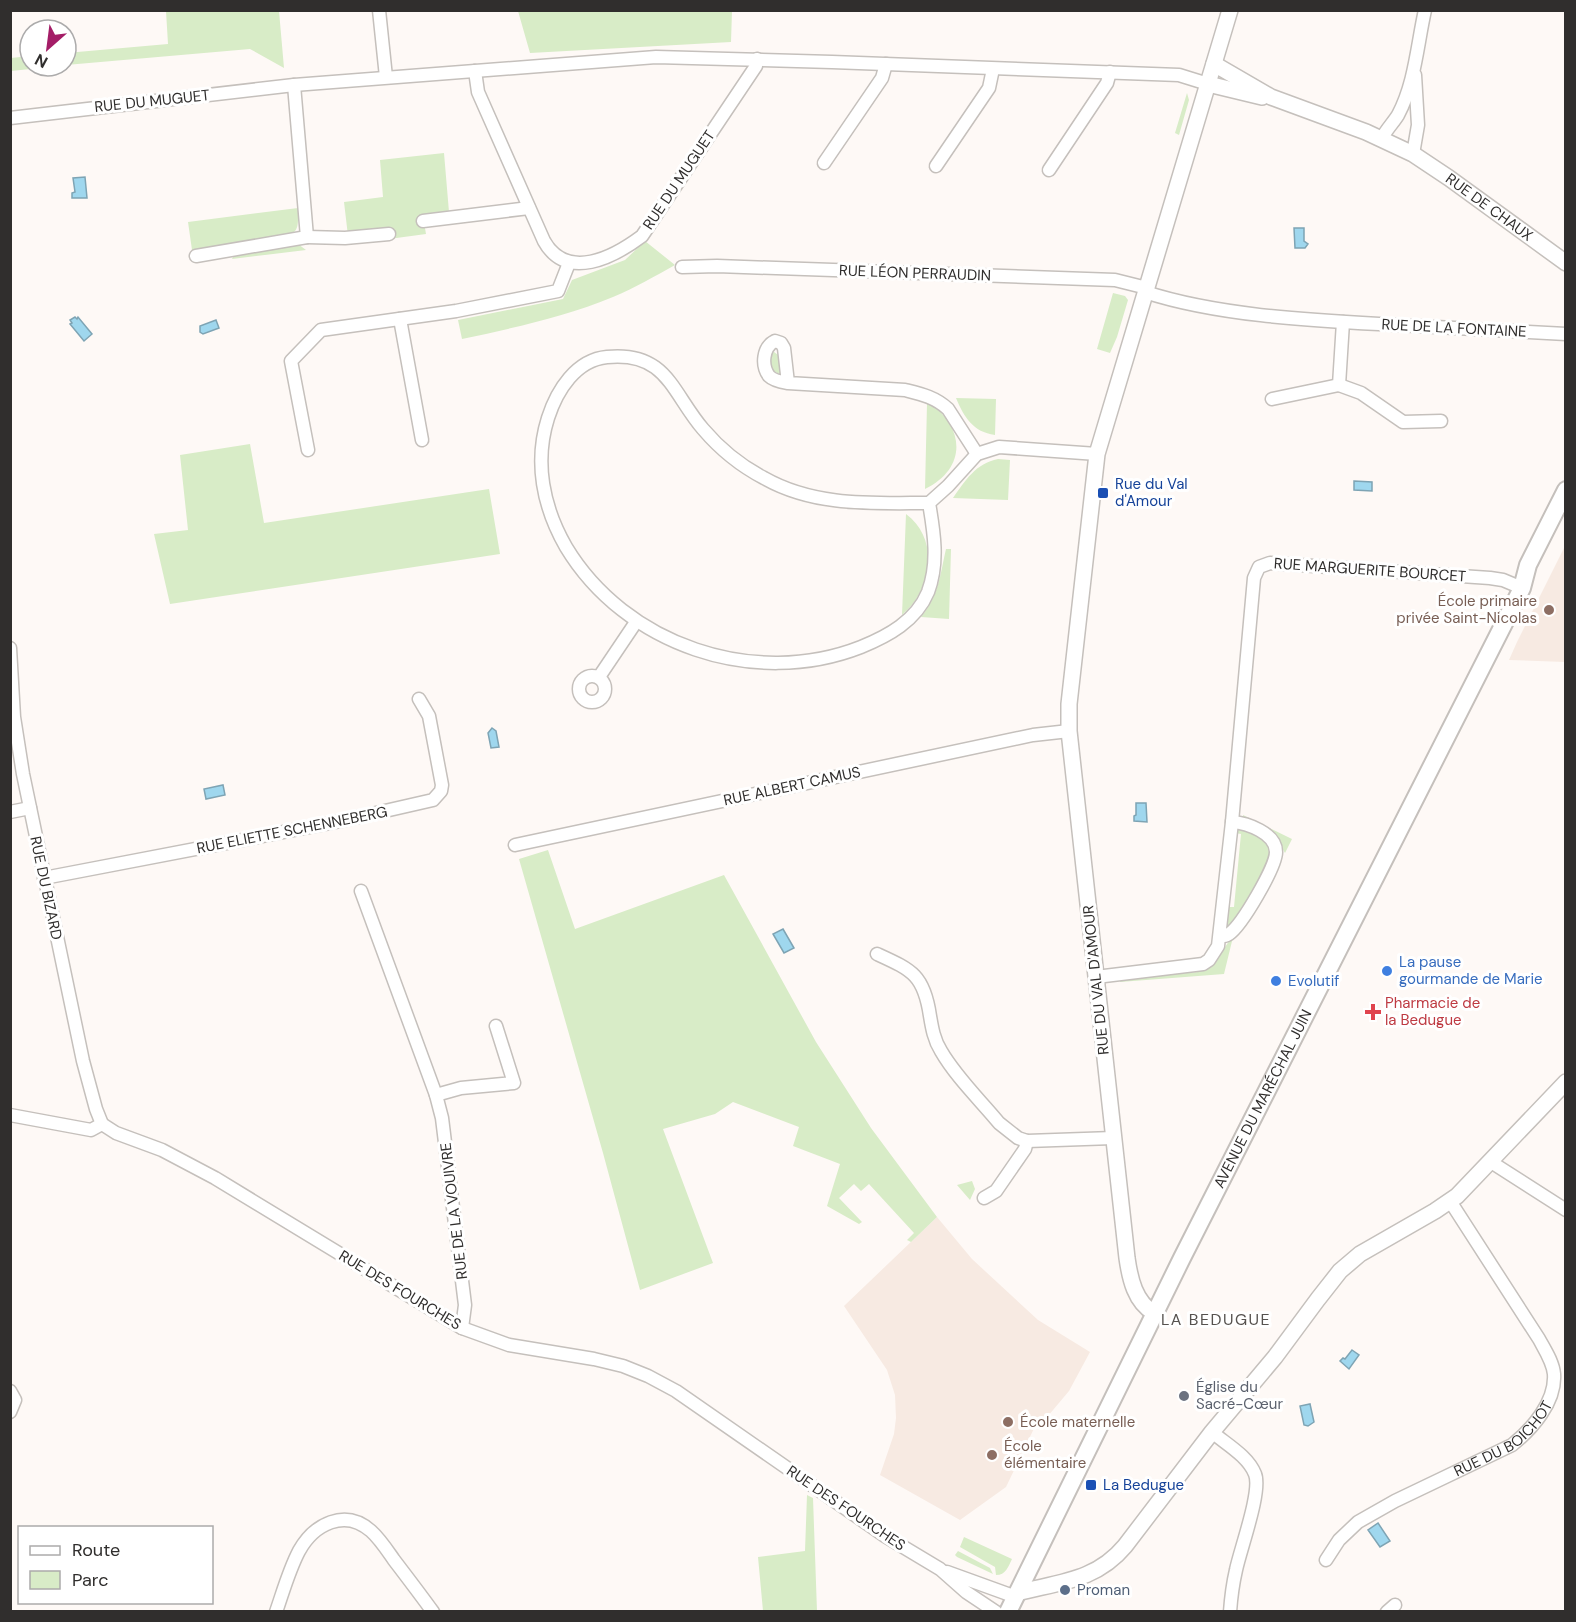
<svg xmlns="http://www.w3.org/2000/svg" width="1576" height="1622" viewBox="0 0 1576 1622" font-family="'DM Sans',sans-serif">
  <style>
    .built { fill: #f7eae2 }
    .green { fill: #d8ecc7 }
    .water { fill: #9fd7ee; stroke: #7ea4b4; stroke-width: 1.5 }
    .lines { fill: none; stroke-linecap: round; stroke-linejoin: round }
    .minor-casing { stroke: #c5c0bc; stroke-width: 15 }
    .tertiary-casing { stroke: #c5c0bc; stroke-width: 18 }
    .secondary-casing { stroke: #c5c0bc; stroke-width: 20 }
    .minor { stroke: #fff; stroke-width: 12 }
    .tertiary { stroke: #fff; stroke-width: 15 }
    .secondary { stroke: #fff; stroke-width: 16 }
    .transit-dot { fill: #1a4fb4; stroke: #fff; stroke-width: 2 }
    .education-dot { fill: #8d6e63; stroke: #fff; stroke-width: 2 }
    .shop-dot { fill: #3f7fe0; stroke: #fff; stroke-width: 2 }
    .health-dot { fill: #e0444e; stroke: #fff; stroke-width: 2 }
    .worship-dot { fill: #6b7280; stroke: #fff; stroke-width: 2 }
    .service-dot { fill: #5c6f8a; stroke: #fff; stroke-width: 2 }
    .labels { text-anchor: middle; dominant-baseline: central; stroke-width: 6; stroke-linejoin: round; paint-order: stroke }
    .street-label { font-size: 15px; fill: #302e2d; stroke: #fff }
    .transit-label { font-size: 15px; fill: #164399; stroke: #fff; text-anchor: start }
    .education-label { font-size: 15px; fill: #785e54; stroke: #fff; text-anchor: start }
    .shop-label { font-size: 15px; fill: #366cbe; stroke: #fff; text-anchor: start }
    .health-label { font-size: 15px; fill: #be3a42; stroke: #fff; text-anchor: start }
    .worship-label { font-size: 15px; fill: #5b616d; stroke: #fff; text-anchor: start }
    .service-label { font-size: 15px; fill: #4e5e75; stroke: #fff; text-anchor: start }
    .neighbourhood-label { font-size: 16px; letter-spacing: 1.5px; fill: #56524f; stroke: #fff }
  </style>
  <rect width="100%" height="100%" fill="#fef9f6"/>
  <path class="built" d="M 1565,546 L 1565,662 L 1509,660 L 1517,642 Z
    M 937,1217 L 972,1259 L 1038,1320 L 1090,1352 L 1069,1391 L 1048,1416 L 1039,1418 L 1006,1487 L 960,1520 L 880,1475 L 894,1434 L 896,1418 L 895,1395 L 887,1370 L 844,1306 Z"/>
  <path class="green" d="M 166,11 L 279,11 L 284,68 L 250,49 L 66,65 L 66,53 L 168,44 Z
    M 518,11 L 732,11 L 731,42 L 530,53 Z
    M 30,56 L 30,66 L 60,66 L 11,71 L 11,58 Z
    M 1187,93 L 1189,100 L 1179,135 L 1175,133 Z
    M 444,153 L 449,212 L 423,216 L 426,234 L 389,239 L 348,236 L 344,202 L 383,197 L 380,160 Z
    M 298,208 C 298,229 300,232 280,239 L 192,250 L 188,222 Z
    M 645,241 L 675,265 C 655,276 635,288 613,297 C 565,317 513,328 462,339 L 458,320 L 563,299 L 572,280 L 625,260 Z
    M 298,244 L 306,250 L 232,259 L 234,255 Z
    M 1113,293 L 1125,296 L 1128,300 L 1117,337 L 1110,353 L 1097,349 Z
    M 774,352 L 781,357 L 781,375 L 772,370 L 768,361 L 771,353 Z
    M 956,398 L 996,399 L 995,435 C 973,432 964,417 956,398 Z
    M 930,403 C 966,429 966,469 925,489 L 927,404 Z
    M 250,444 L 264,523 L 489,489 L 500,554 L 170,604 L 154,534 L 188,530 L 180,455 Z
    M 998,459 L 1010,460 L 1008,500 L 953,498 C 965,481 976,463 998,459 Z
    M 906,514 C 940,539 932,590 902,615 Z
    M 946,549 L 951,549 L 949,619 L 921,617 C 939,595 940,575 946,549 Z
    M 1243,815 L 1292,839 L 1285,853 L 1279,843 L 1243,819 Z
    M 1244,828 L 1266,840 L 1270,856 L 1244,912 L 1227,929 L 1228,907 L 1234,907 L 1241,834 L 1235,833 L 1239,829 Z
    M 548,850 L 575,929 L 724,875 L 816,1042 L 871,1128 L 937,1217 L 911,1242 L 907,1240 L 914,1233 L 869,1184 L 861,1191 L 854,1184 L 839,1198 L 862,1222 L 859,1224 L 827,1206 L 840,1164 L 793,1146 L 799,1127 L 733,1102 L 715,1114 L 663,1129 L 713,1263 L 640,1290 L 603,1153 L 519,859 Z
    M 1233,937 L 1224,974 L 1120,982 L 1121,979 L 1198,972 C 1224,963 1217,953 1233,937 Z
    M 972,1181 L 975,1189 L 970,1200 L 957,1185 Z
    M 807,1495 L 813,1498 L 817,1611 L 763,1611 L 758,1557 L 805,1551 Z
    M 964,1537 L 1012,1559 C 1008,1567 1006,1575 996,1575 L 995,1567 L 960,1547 Z
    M 958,1551 L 990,1568 L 993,1574 L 957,1557 L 955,1555 Z"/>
  <path class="water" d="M 85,177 L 87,198 L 72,198 L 72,193 L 75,192 L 73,178 Z
    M 1294,228 L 1304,228 L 1304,241 L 1308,244 L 1305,248 L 1295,248 Z
    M 75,317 L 77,319 L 78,317 L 92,334 L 84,341 L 70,324 L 72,323 L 70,320 Z
    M 216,320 L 219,328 L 203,334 L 200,332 L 200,326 Z
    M 1354,481 L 1372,482 L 1372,491 L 1354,490 Z
    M 492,728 L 496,731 L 499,747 L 491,748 L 488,733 Z
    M 223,785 L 225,795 L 206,799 L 204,789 Z
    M 1136,803 L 1146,803 L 1147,822 L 1134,821 L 1134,816 L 1136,815 Z
    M 783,929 L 794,948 L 784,953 L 773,934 Z
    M 1352,1350 L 1359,1355 L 1349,1369 L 1340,1361 L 1343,1358 L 1345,1359 Z
    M 1310,1404 L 1314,1422 L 1308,1426 L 1304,1425 L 1300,1406 Z
    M 1378,1523 L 1390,1541 L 1380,1547 L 1368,1530 Z"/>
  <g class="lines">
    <defs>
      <g id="minor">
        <path d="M 379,10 L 386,77"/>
        <path d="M 475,71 L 478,92 L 544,241 C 567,282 614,257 642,236 L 756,66 L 757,59"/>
        <path d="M 10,118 L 294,85 L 656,57 L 832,62 L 1179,75 L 1208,84"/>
        <path d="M 1382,138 C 1386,130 1393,123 1398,115 C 1415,83 1417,46 1425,10"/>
        <path d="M 1413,154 L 1418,125 L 1415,75"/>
        <path d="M 824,163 L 882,78 L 886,64"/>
        <path d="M 936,166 L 989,88 L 993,69"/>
        <path d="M 1049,170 L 1107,83 L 1110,72"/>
        <path d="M 423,221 L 529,208"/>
        <path d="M 307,237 L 345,238 L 389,234"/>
        <path d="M 196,256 L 307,237 L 294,85"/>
        <path d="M 682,267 L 717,266 L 1115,280 L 1147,288"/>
        <path d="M 1145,292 C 1216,315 1305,320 1379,324 C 1441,327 1503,331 1566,334"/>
        <path d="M 400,319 L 422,440"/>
        <path d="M 788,383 L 784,348 L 781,343 L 775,341 C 763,347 761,365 769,376 C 774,381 782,382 788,383 L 905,390 C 921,394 935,397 948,409 L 977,454"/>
        <path d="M 1339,385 L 1361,393 L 1403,422 L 1441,421"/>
        <path d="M 1272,399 L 1339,385 L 1343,322"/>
        <path d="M 308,450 L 291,361 L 321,330 L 456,311 L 558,291 L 569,263"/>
        <path d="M 929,503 C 873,503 815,507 764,478 C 741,466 720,449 703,429 C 672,393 667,351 607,357 C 576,360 557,390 548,418 C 534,462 543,507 566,547 C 625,645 754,689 861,647 C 888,636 916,621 928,592 C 939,563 934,532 929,503 L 948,486 L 977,454 L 999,447 L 1097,454"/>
        <path d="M 10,648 L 14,717 L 23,774 L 83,1061 L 96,1109 L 102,1124"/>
        <circle cx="592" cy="689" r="13"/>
        <path d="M 599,677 L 636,622"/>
        <path d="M 10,812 L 30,808"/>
        <path d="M 515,845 L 1033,735 L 1069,731"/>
        <path d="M 44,878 L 341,821 L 433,800 L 441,791 L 442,785 L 429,716 L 419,699"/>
        <path d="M 361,891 L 436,1095 L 442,1118 L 465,1305 L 462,1328"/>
        <path d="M 1220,936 C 1225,936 1226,936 1229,934 C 1242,925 1276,867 1276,852 C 1276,833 1247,823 1232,822"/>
        <path d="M 877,954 C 912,970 924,975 930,1016 C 932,1028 934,1040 941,1051 C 956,1077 980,1100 999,1123 L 1018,1138 L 1027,1141 L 1113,1138"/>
        <path d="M 1096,977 L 1203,964 L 1209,960 L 1218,946 L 1232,822 L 1254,578 L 1259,567 L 1270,563 L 1490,578 L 1503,580 L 1522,588"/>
        <path d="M 436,1095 L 461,1088 L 514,1083 L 496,1026"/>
        <path d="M 10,1115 L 91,1130 L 102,1124 L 116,1133 L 162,1150 L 215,1178 L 462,1328 L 509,1345 L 594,1359 L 623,1366 L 648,1376 L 676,1391 L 885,1536 L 940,1569 L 966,1592 L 996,1612"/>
        <path d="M 1491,1162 L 1566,1210"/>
        <path d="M 984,1198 L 996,1191 L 1025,1149 L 1027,1141"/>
        <path d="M 10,1391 L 15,1400 L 10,1412"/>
        <path d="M 1212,1432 C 1226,1444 1248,1456 1255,1474 C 1262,1491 1240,1550 1236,1570 C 1233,1583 1231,1598 1230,1612"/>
        <path id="s1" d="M 1326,1560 L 1339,1540 L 1358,1522 L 1395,1501 L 1512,1445 C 1532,1429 1556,1402 1554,1374 C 1553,1362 1545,1350 1539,1339 L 1450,1201"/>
        <path d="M 947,1572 L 1016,1597"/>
        <path d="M 276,1612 C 283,1592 289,1570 299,1551 C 314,1524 345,1508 371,1531 C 380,1539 387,1550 394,1560 C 407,1577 420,1594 433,1612"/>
        <path d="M 1387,1612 L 1395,1605"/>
      </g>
      <g id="tertiary">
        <path id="s2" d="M 1214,64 L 1271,97 L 1366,132 L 1413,154 L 1449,178 L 1566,263"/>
        <path d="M 1208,84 L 1262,97"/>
        <path d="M 1154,1313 C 1135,1302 1130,1279 1127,1258 L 1069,731 L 1069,704 L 1097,454 L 1230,10"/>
        <path d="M 1017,1593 C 1059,1582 1096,1581 1125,1546 L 1212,1432 L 1275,1357 L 1318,1299 L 1340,1271 L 1360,1254 L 1435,1211 L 1457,1196 L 1566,1082"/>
      </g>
      <g id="secondary">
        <path id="s3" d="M 1008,1612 L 1182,1258 L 1522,588 L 1528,565 L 1566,490"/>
      </g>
    </defs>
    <use href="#minor" class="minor-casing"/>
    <use href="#tertiary" class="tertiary-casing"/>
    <use href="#secondary" class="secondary-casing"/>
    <use href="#minor" class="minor"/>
    <use href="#tertiary" class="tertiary"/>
    <use href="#secondary" class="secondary"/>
  </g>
  <g class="transit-dot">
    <rect x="1097" y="487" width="12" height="12" rx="3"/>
    <rect x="1085" y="1479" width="12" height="12" rx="3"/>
  </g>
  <g class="education-dot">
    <circle cx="1549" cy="610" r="6"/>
    <circle cx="1008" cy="1422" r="6"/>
    <circle cx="992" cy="1455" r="6"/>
  </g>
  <g class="shop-dot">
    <circle cx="1387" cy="971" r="6"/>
    <circle cx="1276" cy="981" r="6"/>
  </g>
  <path class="health-dot" d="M1370 1003h6v6h6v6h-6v6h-6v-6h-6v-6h6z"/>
  <circle class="worship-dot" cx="1184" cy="1396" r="6"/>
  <circle class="service-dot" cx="1065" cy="1590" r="6"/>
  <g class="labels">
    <g class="street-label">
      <text transform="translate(152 101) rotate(-6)">RUE DU MUGUET</text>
      <text transform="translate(679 180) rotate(-56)">RUE DU MUGUET</text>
      <text stroke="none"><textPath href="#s2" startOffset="312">RUE DE CHAUX</textPath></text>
      <text transform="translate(915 273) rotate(2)">RUE LÉON PERRAUDIN</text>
      <text transform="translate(1454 328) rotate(3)">RUE DE LA FONTAINE</text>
      <text transform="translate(1370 570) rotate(4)">RUE MARGUERITE BOURCET</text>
      <text transform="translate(792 786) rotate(-12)">RUE ALBERT CAMUS</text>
      <text transform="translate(292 830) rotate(-11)">RUE ELIETTE SCHENNEBERG</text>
      <text transform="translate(46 888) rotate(78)">RUE DU BIZARD</text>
      <text transform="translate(1096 980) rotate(-96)">RUE DU VAL D'AMOUR</text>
      <text stroke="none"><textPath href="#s3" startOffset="573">AVENUE DU MARÉCHAL JUIN</textPath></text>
      <text transform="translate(454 1211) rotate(-97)">RUE DE LA VOUIVRE</text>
      <text transform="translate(400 1290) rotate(31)">RUE DES FOURCHES</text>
      <text stroke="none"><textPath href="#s1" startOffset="219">RUE DU BOICHOT</textPath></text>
      <text transform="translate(846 1508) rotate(34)">RUE DES FOURCHES</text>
    </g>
    <g class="transit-label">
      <text x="1115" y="484">Rue du Val<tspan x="1115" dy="17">d'Amour</tspan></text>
      <text x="1103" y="1485">La Bedugue</text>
    </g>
    <g class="education-label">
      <text x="1537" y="601" text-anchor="end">École primaire<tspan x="1537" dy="17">privée Saint-Nicolas</tspan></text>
      <text x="1020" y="1422">École maternelle</text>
      <text x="1004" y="1446">École<tspan x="1004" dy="17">élémentaire</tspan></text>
    </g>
    <g class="shop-label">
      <text x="1399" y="962">La pause<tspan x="1399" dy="17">gourmande de Marie</tspan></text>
      <text x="1288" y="981">Evolutif</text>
    </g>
    <g class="health-label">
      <text x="1385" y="1003">Pharmacie de<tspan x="1385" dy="17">la Bedugue</tspan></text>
    </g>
    <g class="worship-label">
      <text x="1196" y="1387">Église du<tspan x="1196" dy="17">Sacré-Cœur</tspan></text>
    </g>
    <g class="service-label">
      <text x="1077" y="1590">Proman</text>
    </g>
    <g class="neighbourhood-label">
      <text x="1216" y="1319">LA BEDUGUE</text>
    </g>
  </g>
  <rect width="1576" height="1622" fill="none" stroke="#302e2d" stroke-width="24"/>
  <rect x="18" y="1526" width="195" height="78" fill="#ffffff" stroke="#acabab" stroke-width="1.5"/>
  <rect x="30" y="1546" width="30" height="9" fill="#ffffff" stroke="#acabab" stroke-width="1.5"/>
  <text x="72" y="1556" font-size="18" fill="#302e2d">Route</text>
  <rect x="30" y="1571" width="30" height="18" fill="#d8ecc7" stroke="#acabab" stroke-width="1.5"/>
  <text x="72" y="1586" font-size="18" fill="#302e2d">Parc</text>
  <g transform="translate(48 48) rotate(208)"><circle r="28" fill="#ffffff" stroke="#acabab" stroke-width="1.5"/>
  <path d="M0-4.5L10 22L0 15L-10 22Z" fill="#a41d67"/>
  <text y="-9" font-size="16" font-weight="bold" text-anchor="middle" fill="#302e2d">N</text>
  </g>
</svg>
